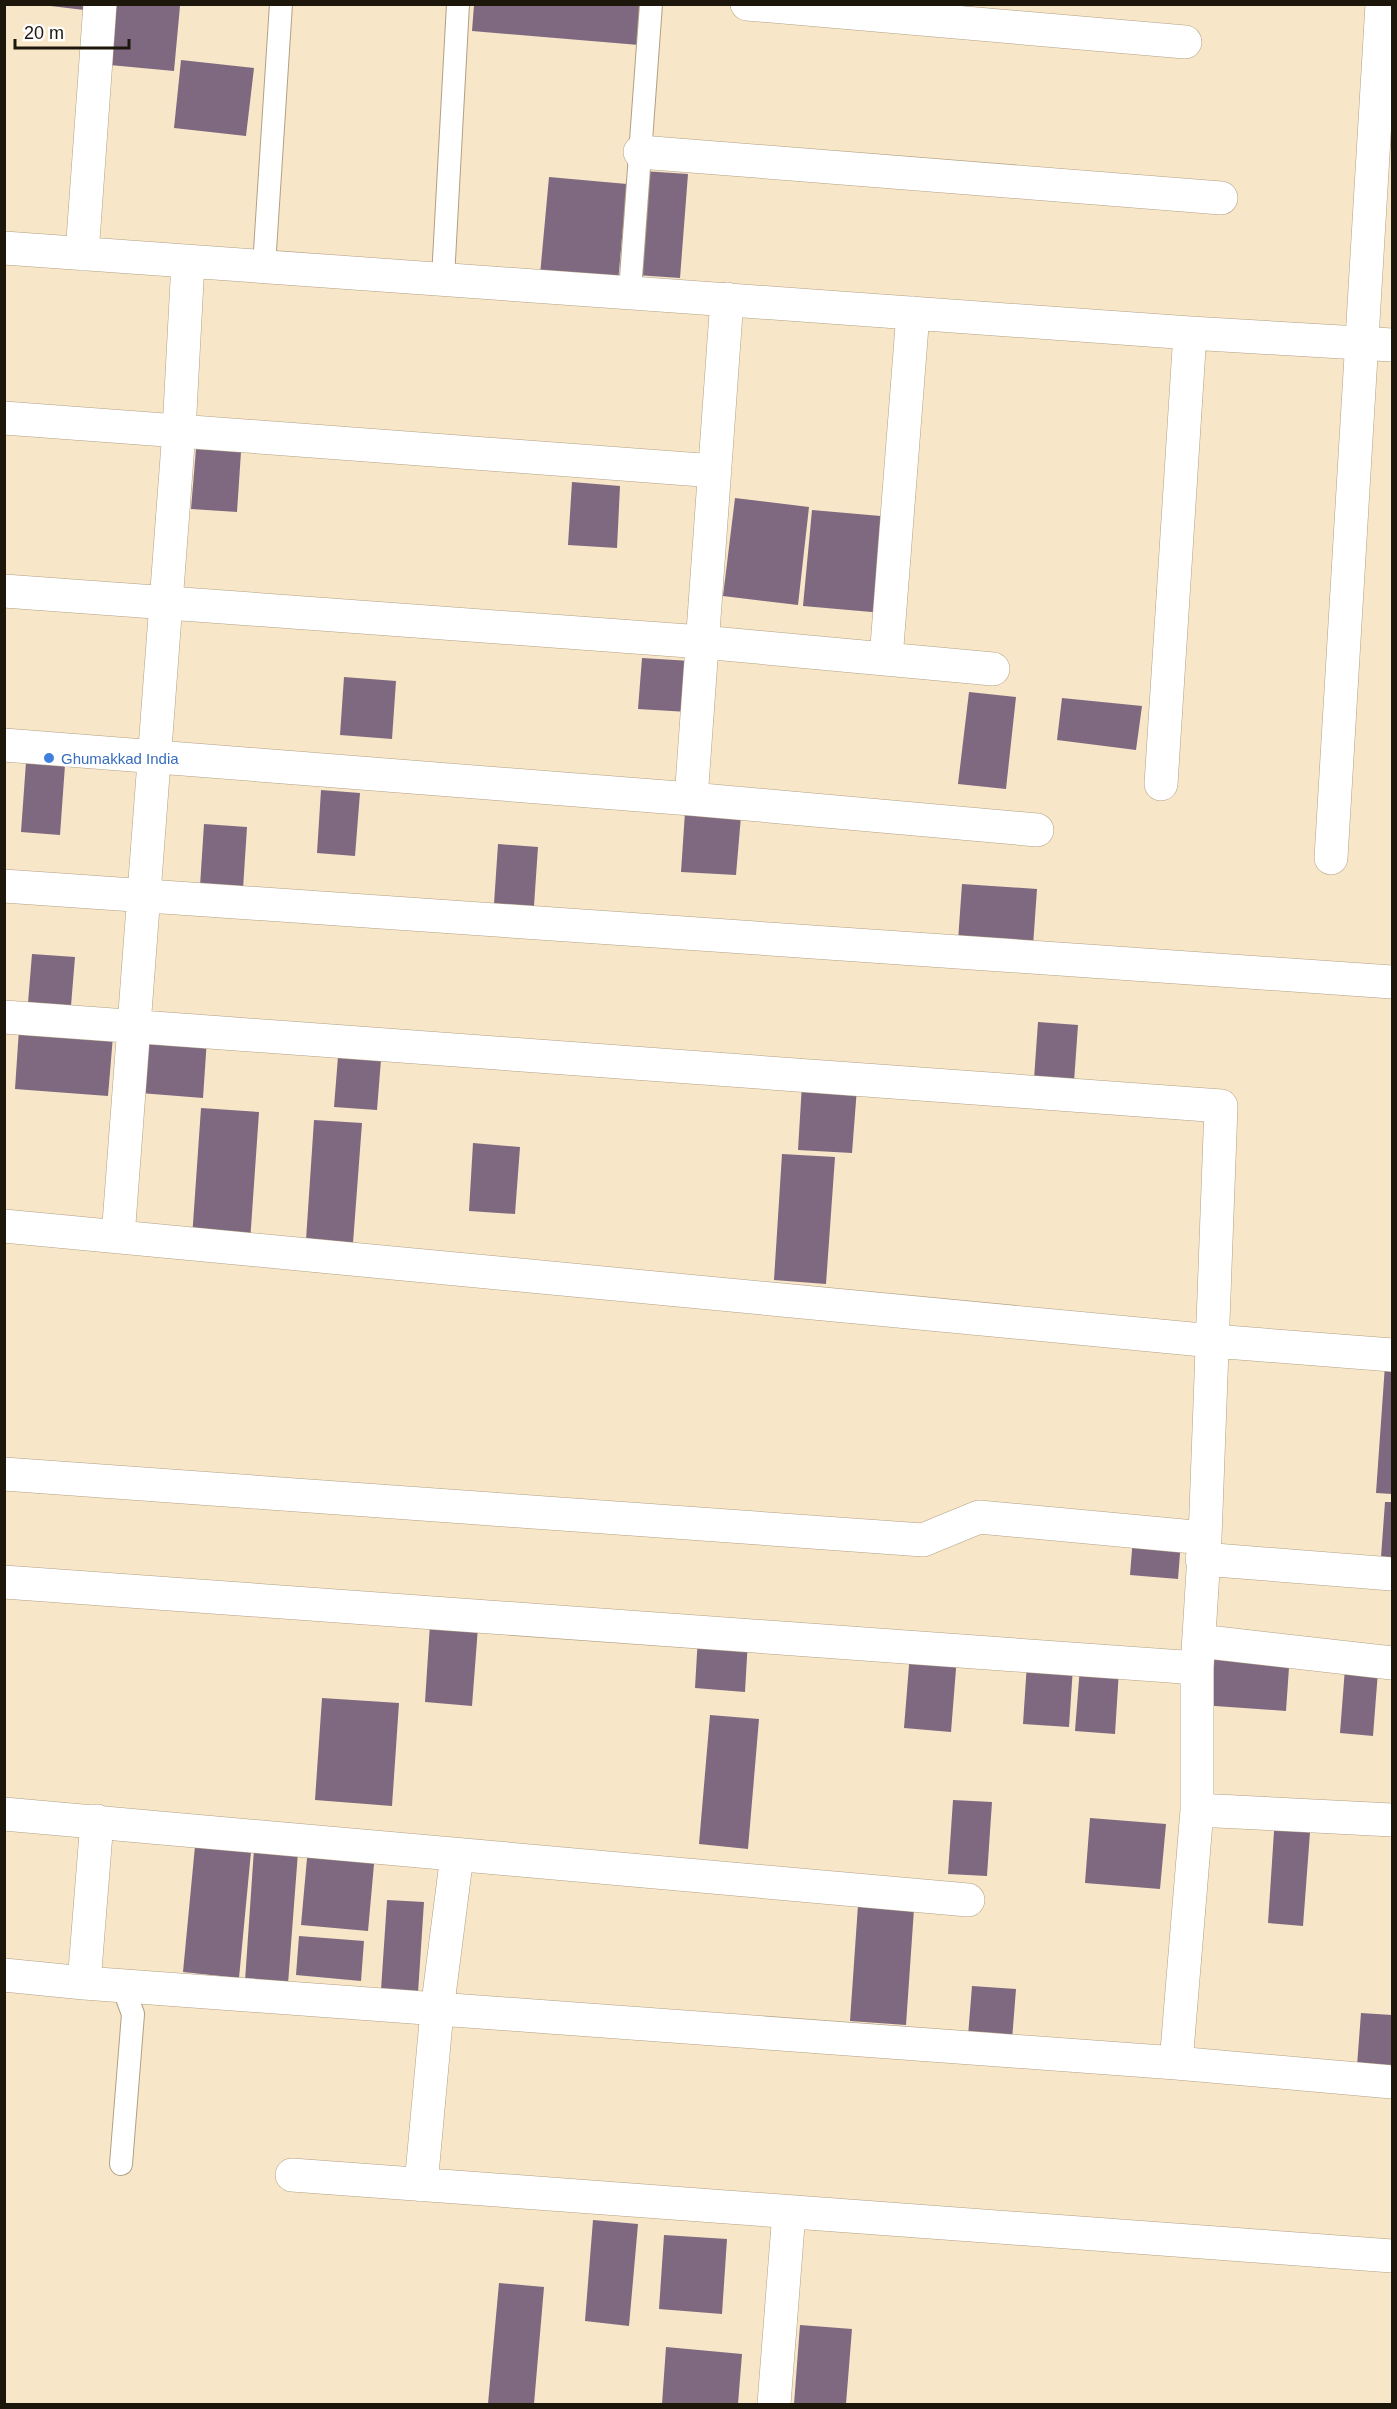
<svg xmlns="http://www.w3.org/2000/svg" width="1397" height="2409" viewBox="0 0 1397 2409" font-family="Helvetica,sans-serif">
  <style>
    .building { fill: #7e6980 }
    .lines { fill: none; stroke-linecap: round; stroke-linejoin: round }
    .lane-casing { stroke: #b1a084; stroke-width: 24 }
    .street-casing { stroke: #b1a084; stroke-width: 34 }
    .lane { stroke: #fff; stroke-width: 22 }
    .street { stroke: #fff; stroke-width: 33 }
    .shop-dot { fill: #3f7fe0; stroke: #fff; stroke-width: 2 }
    .labels { text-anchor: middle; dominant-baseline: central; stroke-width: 5; stroke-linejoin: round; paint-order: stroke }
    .shop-label { font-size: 15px; fill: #366cbe; stroke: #fff; text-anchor: start }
  </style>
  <rect width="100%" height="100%" fill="#f8e6c8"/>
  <path class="building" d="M 34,4 L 84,4 L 84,10 Z
    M 104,4 L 180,6 L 174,71 L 99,64 Z
    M 474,5 L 643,5 L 639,45 L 472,31 Z
    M 181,60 L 254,68 L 246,136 L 174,128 Z
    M 643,171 L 688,174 L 680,278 L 636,275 Z
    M 549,177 L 627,184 L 618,282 L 540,275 Z
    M 196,449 L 241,452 L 237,512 L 191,509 Z
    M 572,482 L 620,486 L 617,548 L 568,545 Z
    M 735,498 L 809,507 L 798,605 L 723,596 Z
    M 812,510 L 892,517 L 883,613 L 803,606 Z
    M 642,658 L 691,661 L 688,712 L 638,709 Z
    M 344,677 L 396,681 L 392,739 L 340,735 Z
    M 969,692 L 1016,697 L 1006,789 L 958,784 Z
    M 1062,698 L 1142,706 L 1136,750 L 1057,740 Z
    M 26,762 L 65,765 L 60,835 L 21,832 Z
    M 321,790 L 360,793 L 355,856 L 317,853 Z
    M 685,812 L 741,816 L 736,875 L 681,872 Z
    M 204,824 L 247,827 L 243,889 L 200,886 Z
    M 498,844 L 538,847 L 534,906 L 494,904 Z
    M 962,884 L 1037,889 L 1033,946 L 958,941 Z
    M 32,954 L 75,957 L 71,1006 L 28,1003 Z
    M 1038,1022 L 1078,1025 L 1074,1082 L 1034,1079 Z
    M 19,1029 L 113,1036 L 108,1096 L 15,1089 Z
    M 144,1035 L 207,1039 L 203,1098 L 140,1093 Z
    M 339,1044 L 382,1047 L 377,1110 L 334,1107 Z
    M 802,1084 L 857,1088 L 852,1153 L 798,1150 Z
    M 201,1108 L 259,1112 L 250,1242 L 192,1238 Z
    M 314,1120 L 362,1123 L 353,1243 L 306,1240 Z
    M 473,1143 L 520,1147 L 515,1214 L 469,1211 Z
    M 782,1154 L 835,1157 L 826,1284 L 774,1280 Z
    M 1385,1365 L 1392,1366 L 1392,1494 L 1376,1493 Z
    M 1385,1502 L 1392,1502 L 1392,1558 L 1381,1557 Z
    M 1133,1537 L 1181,1541 L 1178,1579 L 1130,1575 Z
    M 430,1624 L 478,1627 L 472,1706 L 425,1702 Z
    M 698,1636 L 748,1639 L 745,1692 L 695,1688 Z
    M 1203,1648 L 1290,1653 L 1286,1711 L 1201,1705 Z
    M 910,1653 L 957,1656 L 951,1732 L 904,1728 Z
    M 1027,1663 L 1073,1667 L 1069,1727 L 1023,1724 Z
    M 1080,1667 L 1119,1670 L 1115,1734 L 1075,1731 Z
    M 1345,1668 L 1378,1671 L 1373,1736 L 1340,1733 Z
    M 322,1698 L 399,1703 L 392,1806 L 315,1800 Z
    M 710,1715 L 759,1719 L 748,1849 L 699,1844 Z
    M 953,1800 L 992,1802 L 987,1876 L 948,1874 Z
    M 1275,1816 L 1311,1819 L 1303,1926 L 1268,1923 Z
    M 1090,1818 L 1166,1824 L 1160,1889 L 1085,1883 Z
    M 195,1846 L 251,1852 L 239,1978 L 183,1972 Z
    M 308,1847 L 375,1853 L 368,1931 L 301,1925 Z
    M 254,1849 L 298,1852 L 288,1984 L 245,1981 Z
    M 387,1900 L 424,1902 L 418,1993 L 381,1990 Z
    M 858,1905 L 914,1909 L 906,2025 L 850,2021 Z
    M 299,1936 L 364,1941 L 361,1981 L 296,1975 Z
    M 972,1986 L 1016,1989 L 1012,2040 L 968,2036 Z
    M 1361,2013 L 1392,2015 L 1392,2069 L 1357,2066 Z
    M 593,2220 L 638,2224 L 629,2326 L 585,2321 Z
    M 664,2235 L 727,2239 L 722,2314 L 659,2309 Z
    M 499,2283 L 544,2287 L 534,2404 L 488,2404 Z
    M 800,2325 L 852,2329 L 846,2404 L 794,2404 Z
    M 666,2347 L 742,2354 L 738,2404 L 662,2404 Z"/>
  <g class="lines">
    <defs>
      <path id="lane" d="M 264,266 L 281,4
        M 443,278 L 458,4
        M 630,291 L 651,4
        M 121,2164 L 133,2014 L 123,1987"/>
      <path id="street" d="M 747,4 L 1185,42
        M 640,152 L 1221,198
        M 4,248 L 1190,333 L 1392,345
        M 82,254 L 100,4
        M 4,418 L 715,471
        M 4,591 L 702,642 L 993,669
        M 886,659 L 913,313
        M 4,745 L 691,799 L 1037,830
        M 1161,784 L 1190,333
        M 691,799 L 727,299
        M 1331,858 L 1382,4
        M 4,886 L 1392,982
        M 4,1017 L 1221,1106 L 1205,1538 L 1197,1668 L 1197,1810 L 1176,2063
        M 4,1226 L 1213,1341 L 1392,1355
        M 118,1237 L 179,431 L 188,262
        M 4,1474 L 923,1540 L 979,1517 L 1205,1538
        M 1202,1559 L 1392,1574
        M 4,1582 L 1197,1668
        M 1199,1641 L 1392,1663
        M 1197,1810 L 1392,1820
        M 4,1814 L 968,1900
        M 97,1821 L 84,1983 L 1176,2063 L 1392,2082
        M 4,1975 L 84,1983
        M 292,2175 L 1392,2256
        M 421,2185 L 437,2011 L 457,1855
        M 774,2404 L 789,2212"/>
    </defs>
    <use href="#lane" class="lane-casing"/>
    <use href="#street" class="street-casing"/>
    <use href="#lane" class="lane"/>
    <use href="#street" class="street"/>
  </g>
  <circle class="shop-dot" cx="49" cy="758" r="6"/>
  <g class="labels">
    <g class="shop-label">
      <text x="61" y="758">Ghumakkad India</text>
    </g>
  </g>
  <rect width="1397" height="2409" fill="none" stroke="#1c160b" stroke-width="12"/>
  <path d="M15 39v9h114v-9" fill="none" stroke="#1c160b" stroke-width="3"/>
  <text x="24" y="39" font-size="18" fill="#1c160b" stroke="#ffffff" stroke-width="4.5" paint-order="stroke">20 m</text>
</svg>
